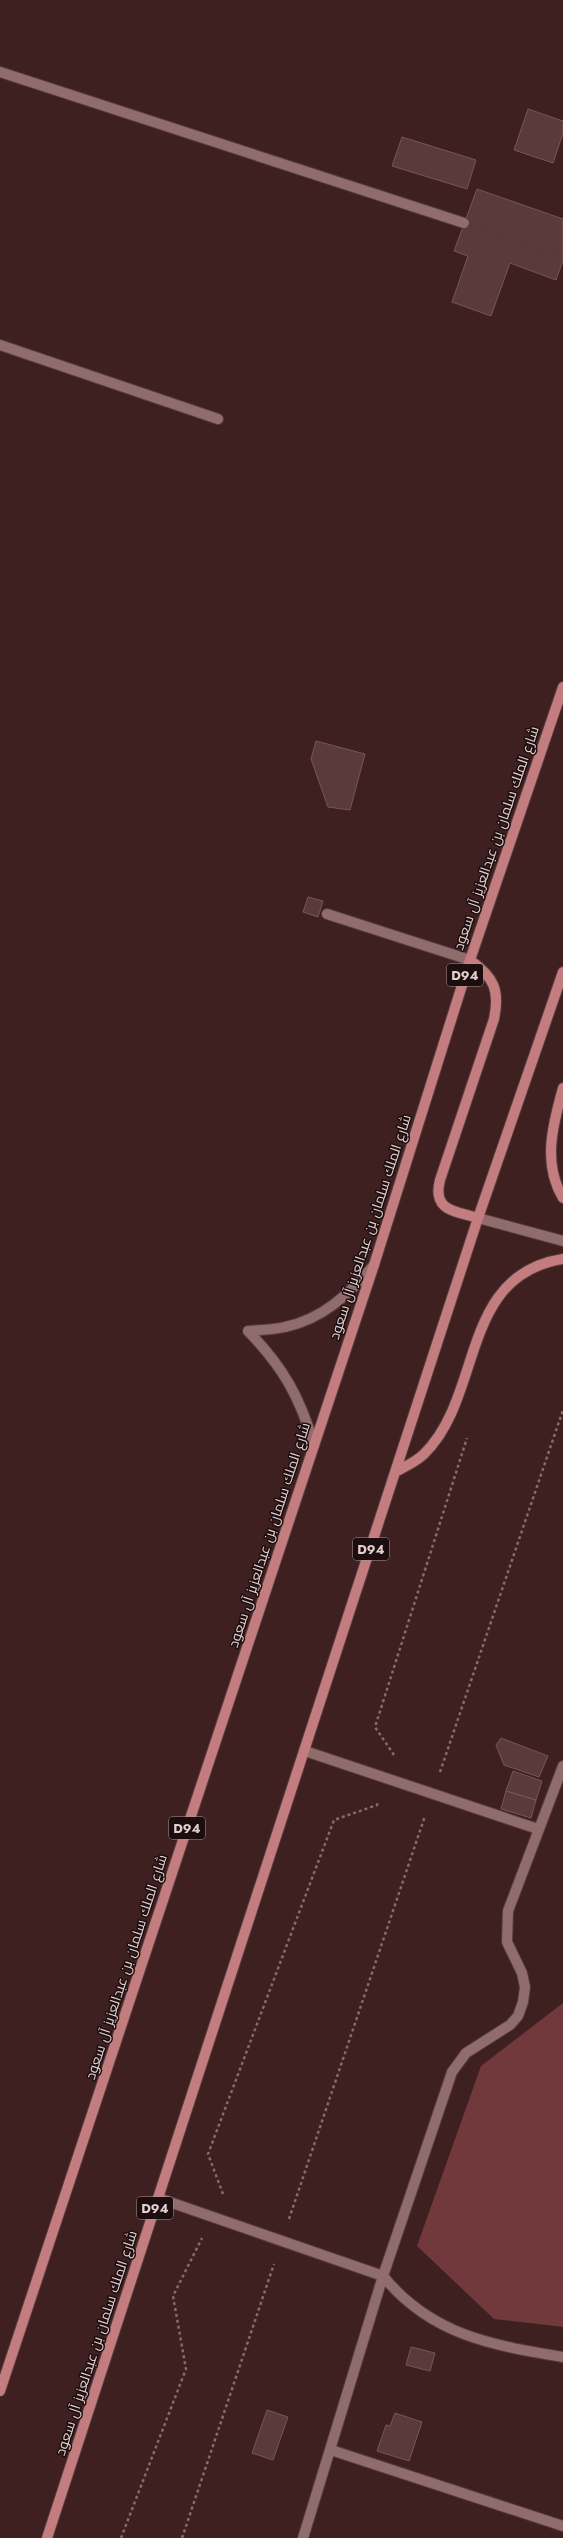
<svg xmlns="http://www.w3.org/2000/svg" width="563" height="2538" viewBox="0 0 563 2538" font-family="Jost,Cairo,sans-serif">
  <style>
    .green { fill: #71393b }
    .building { fill: #5b3a3b; stroke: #795556 }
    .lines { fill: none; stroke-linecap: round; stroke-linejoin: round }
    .minor-tunnel { stroke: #583a3b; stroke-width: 10; stroke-dasharray: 10 5; stroke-linecap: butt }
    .minor-casing { stroke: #563c3d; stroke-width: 12 }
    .major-casing { stroke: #563c3d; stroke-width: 12 }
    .path { stroke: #866b6c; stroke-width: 2.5; stroke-dasharray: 3 3; stroke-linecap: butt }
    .minor { stroke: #916c6c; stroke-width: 10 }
    .major { stroke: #c37d7f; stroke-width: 10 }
    .labels { text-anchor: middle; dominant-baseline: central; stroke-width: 3; stroke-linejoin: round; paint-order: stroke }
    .shield { fill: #1c0e0f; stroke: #a99696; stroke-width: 1 }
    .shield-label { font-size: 13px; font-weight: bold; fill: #e5d0d0 }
    .street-label { font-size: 14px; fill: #e5d0d0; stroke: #1c0e0f }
  </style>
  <rect width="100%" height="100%" fill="#3f2021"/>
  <path class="green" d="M 563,2003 L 563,2327 L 494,2319 L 417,2246 L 481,2066 Z"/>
  <path class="building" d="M 528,109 L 563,121 L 563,133 L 553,163 L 514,150 Z
    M 402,137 L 476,160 L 467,189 L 392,166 Z
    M 477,189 L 563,219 L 563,260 L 556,280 L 510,263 L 491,316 L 452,302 L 468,256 L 454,251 Z
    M 316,741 L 365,754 L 350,810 L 328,807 L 311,759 Z
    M 308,897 L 323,901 L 318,917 L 303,912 Z
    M 501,1738 L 548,1756 L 539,1777 L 504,1765 L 496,1745 Z
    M 513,1771 L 542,1781 L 536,1800 L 506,1791 Z
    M 506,1791 L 536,1800 L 531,1818 L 501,1809 Z
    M 411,2347 L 435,2353 L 430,2371 L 406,2365 Z
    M 267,2410 L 288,2417 L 273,2460 L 252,2453 Z
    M 395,2413 L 422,2422 L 409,2461 L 377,2451 L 386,2425 L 390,2426 Z"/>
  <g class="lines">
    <path class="minor-tunnel" d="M 464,223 L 563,256"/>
    <defs>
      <path id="minor" d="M 0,72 L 464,223
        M 0,345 L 218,419
        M 327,914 L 470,960
        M 478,1218 L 563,1241
        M 248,1331 C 260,1330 273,1330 285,1327 C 323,1319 349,1294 374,1265
        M 248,1331 C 283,1367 300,1397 314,1445
        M 305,1751 L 538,1829
        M 158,2198 L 383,2276 C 431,2335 491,2345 563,2357
        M 331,2450 L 563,2526
        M 303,2538 L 383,2276 L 452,2072 L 466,2053 L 510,2025 L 518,2016 L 523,2002 L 525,1987 L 522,1973 L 507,1942 L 508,1911 L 563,1766"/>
      <path id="major" d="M 470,960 C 494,977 500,990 494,1019 L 440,1180 C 432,1211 455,1211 478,1218
        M 563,1088 C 553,1124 542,1163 563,1198
        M 395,1472 C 404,1467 416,1462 424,1454 C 484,1395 459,1275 563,1259
        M 0,2391 L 374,1265 L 470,960 L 563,687
        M 47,2538 L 478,1218 L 563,972"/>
    </defs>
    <use href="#minor" class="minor-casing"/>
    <use href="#major" class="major-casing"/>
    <path class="path" d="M 394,1755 L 375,1727 L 467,1438
      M 440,1772 L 563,1410
      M 223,2194 L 208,2154 L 334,1820 L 377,1805 L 378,1802
      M 289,2219 L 425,1816
      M 121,2538 L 186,2369 L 173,2296 L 202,2238
      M 182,2538 L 274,2264"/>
    <use href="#minor" class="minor"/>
    <use href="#major" class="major"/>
  </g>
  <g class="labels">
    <g class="shield">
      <rect x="447" y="964" width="36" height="22" rx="3"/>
      <rect x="353" y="1538" width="36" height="22" rx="3"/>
      <rect x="169" y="1817" width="36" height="22" rx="3"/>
      <rect x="137" y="2197" width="36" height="22" rx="3"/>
    </g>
    <g class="shield-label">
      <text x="465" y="975">D94</text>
      <text x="371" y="1549">D94</text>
      <text x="187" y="1828">D94</text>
      <text x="155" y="2208">D94</text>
    </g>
    <g class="street-label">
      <text transform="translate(496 838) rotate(-71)">شارع الملك سلمان بن عبدالعزيز آل سعود</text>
      <text transform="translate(370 1227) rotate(-72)">شارع الملك سلمان بن عبدالعزيز آل سعود</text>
      <text transform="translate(269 1535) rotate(-72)">شارع الملك سلمان بن عبدالعزيز آل سعود</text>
      <text transform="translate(126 1967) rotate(-72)">شارع الملك سلمان بن عبدالعزيز آل سعود</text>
      <text transform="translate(96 2343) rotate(-72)">شارع الملك سلمان بن عبدالعزيز آل سعود</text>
    </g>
  </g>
</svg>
